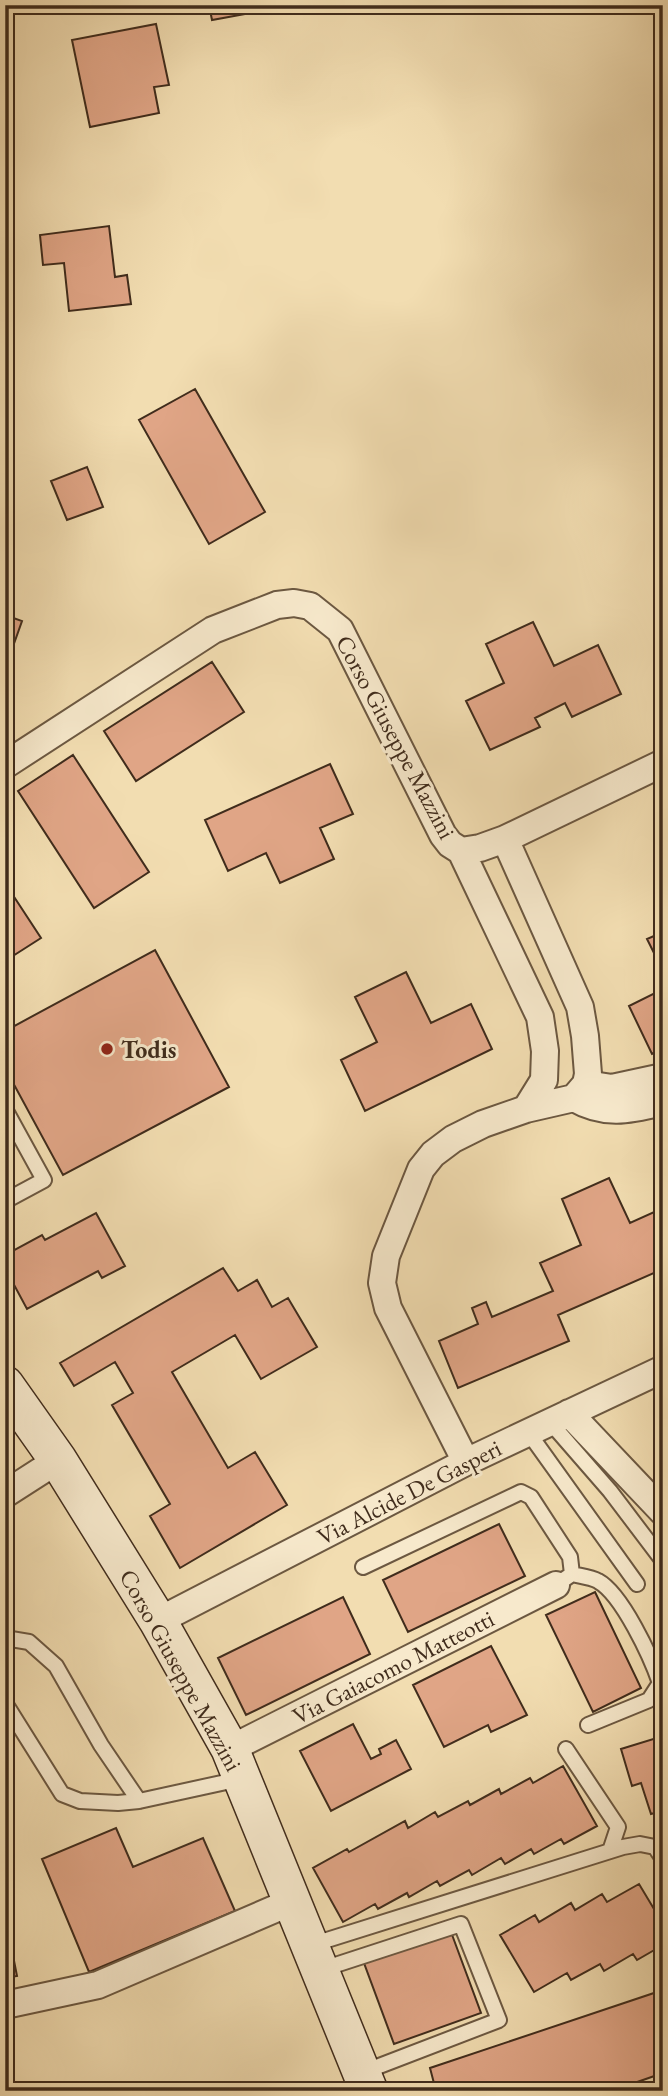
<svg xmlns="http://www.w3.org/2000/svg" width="668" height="2096" viewBox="0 0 668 2096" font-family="'EB Garamond',serif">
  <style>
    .building { fill: #e0a586; stroke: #402c1c; stroke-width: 2 }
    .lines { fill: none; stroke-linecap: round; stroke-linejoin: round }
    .lane-casing { stroke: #6c5841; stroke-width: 18 }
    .street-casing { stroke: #6c5841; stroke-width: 30 }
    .secondary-casing { stroke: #402c1c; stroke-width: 40 }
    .lane { stroke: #f7e9cc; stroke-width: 14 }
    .street { stroke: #f7e9cc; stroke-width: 26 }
    .secondary { stroke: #f7e9cc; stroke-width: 37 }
    .poi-dot { fill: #8f2418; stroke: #f7e9cc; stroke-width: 2.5 }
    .labels { text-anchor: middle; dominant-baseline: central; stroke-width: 6; stroke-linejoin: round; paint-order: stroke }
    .street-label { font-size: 24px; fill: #402c1c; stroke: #f7e9cc }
    .poi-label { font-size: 24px; font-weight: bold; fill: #402c1c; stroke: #f7e9cc; text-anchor: start }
  </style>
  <rect width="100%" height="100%" fill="#f2ddb1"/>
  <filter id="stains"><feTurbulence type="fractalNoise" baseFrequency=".00286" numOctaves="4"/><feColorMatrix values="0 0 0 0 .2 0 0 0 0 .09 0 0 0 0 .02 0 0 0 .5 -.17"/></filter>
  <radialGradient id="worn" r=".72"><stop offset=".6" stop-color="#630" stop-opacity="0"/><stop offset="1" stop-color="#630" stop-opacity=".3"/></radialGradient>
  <path class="building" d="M 209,5 L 261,5 L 262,11 L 212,20 Z
    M 156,24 L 169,85 L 154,87 L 159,113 L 90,127 L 72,40 Z
    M 109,226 L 115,277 L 127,275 L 131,304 L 69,311 L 64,263 L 43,265 L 40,235 Z
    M 195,389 L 265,512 L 209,544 L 139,420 Z
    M 87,467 L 103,507 L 67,520 L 51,481 Z
    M 5,615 L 22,621 L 5,669 Z
    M 533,622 L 554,666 L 598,645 L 621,694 L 572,717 L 565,703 L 535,718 L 540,727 L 490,750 L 466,701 L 504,683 L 486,644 Z
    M 212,662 L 244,712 L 136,781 L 104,731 Z
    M 73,755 L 149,872 L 94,908 L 18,791 Z
    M 330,764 L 353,814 L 320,828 L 334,859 L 280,883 L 266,853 L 228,871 L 205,820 Z
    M 5,883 L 41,938 L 5,961 Z
    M 663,932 L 663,971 L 647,939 Z
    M 155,950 L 229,1087 L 63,1175 L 5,1068 L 5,1031 Z
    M 406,972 L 431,1023 L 471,1004 L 492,1049 L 365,1111 L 341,1060 L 377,1042 L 355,997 Z
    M 663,989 L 663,1049 L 652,1054 L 629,1006 Z
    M 609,1178 L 630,1223 L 663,1208 L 663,1269 L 558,1315 L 569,1341 L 458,1388 L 439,1341 L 478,1324 L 472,1308 L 486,1302 L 492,1317 L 553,1291 L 540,1263 L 581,1245 L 562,1199 Z
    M 96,1213 L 125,1266 L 102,1278 L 98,1271 L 27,1309 L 5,1268 L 5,1255 L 42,1235 L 45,1240 Z
    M 223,1268 L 238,1291 L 257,1280 L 272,1307 L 288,1298 L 317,1347 L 261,1379 L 235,1335 L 172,1372 L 228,1468 L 255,1452 L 287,1505 L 180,1568 L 150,1516 L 170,1504 L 112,1405 L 133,1393 L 115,1362 L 74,1386 L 60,1363 Z
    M 499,1524 L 525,1576 L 408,1632 L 383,1580 Z
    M 595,1592 L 641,1688 L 593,1712 L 546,1615 Z
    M 343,1597 L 370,1654 L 246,1715 L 218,1658 Z
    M 491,1646 L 527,1715 L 491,1732 L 488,1725 L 444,1747 L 413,1685 Z
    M 353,1724 L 371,1759 L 381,1754 L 379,1749 L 396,1740 L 411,1769 L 331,1811 L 300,1751 Z
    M 663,1736 L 663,1813 L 662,1811 L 651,1814 L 641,1783 L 632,1786 L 621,1749 Z
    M 563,1766 L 597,1826 L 564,1844 L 561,1839 L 534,1854 L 531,1849 L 505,1864 L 501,1858 L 472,1875 L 469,1870 L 440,1886 L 437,1881 L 409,1897 L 407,1893 L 378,1909 L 375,1904 L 343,1922 L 313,1868 L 347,1849 L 349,1852 L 405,1821 L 408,1828 L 435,1812 L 438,1817 L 468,1801 L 470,1805 L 499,1789 L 501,1794 L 530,1778 L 533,1783 Z
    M 116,1828 L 133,1867 L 203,1838 L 235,1911 L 89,1972 L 42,1859 Z
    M 639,1884 L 663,1924 L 663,1945 L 637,1960 L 633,1954 L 604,1971 L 600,1964 L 571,1980 L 567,1973 L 534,1992 L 500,1935 L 535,1915 L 539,1922 L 571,1903 L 575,1910 L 602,1894 L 607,1902 Z
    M 5,1915 L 17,1976 L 5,1978 Z
    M 451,1932 L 481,2013 L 394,2044 L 364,1963 Z
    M 663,1990 L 663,2073 L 623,2087 L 624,2091 L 436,2091 L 430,2068 Z"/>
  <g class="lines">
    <defs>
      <path id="lane" d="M 5,1109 L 44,1180 L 5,1201
        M 550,1422 L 610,1491 L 663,1561
        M 528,1432 L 637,1584
        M 363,1567 L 521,1492 L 531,1497 L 570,1557 L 572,1574 L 556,1585
        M 572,1574 C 580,1576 591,1577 598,1581 C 622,1594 651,1657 660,1683 L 649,1700 L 588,1725
        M 5,1638 L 29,1642 L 56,1666 L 101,1745 L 139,1801
        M 5,1703 L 62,1794 L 80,1801 L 118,1803 L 139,1801 L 240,1779
        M 566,1749 L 618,1827 L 610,1851
        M 311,1945 L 623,1847 L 640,1844 L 655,1847 L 663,1859
        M 320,1970 L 461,1924 L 499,2020 L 361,2073"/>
      <path id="street" d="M 5,765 L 213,630 L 277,605 L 294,603 L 310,606 L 340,630 L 443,835 L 450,844 L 461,851
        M 461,851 L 540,1017 L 545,1051 L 544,1080 L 526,1109
        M 461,851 L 480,848 L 505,839 L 663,763
        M 586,1084 L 612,1088 L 663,1077
        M 574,1098 C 605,1116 629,1110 663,1102
        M 569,1413 L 663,1512
        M 466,1462 L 388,1308 L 382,1283 L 386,1256 L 421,1169 L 433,1154 L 453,1139 L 483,1124 L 526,1109 L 574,1098 L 586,1084 L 588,1074 L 585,1036 L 580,1007 L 505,839
        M 5,1494 L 58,1460
        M 158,1621 L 466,1462 L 663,1369
        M 230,1749 L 556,1585
        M 5,2005 L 98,1985 L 291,1902"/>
      <path id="secondary" d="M 5,1385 L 58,1460 L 158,1621 L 230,1749 L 369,2091"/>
    </defs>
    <use href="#lane" class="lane-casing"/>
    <use href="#street" class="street-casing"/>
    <use href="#secondary" class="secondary-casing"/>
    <use href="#lane" class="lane"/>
    <use href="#street" class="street"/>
    <use href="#secondary" class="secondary"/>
  </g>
  <circle class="poi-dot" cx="107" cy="1049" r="7"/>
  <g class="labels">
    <g class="street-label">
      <text transform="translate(396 737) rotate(62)">Corso Giuseppe Mazzini</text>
      <text transform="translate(409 1492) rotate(-27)">Via Alcide De Gasperi</text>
      <text transform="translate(393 1667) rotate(-27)">Via Gaiacomo Matteotti</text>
      <text transform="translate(181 1670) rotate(61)">Corso Giuseppe Mazzini</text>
    </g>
    <g class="poi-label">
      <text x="121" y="1049">Todis</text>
    </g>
  </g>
  <rect width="668" height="2096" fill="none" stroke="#f2ddb1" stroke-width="28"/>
  <rect x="7" y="7" width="654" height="2082" fill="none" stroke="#402c1c" stroke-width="3.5"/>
  <rect x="14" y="14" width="640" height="2068" fill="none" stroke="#402c1c" stroke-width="2"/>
  <rect width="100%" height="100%" filter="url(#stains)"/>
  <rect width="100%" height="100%" fill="url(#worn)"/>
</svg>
